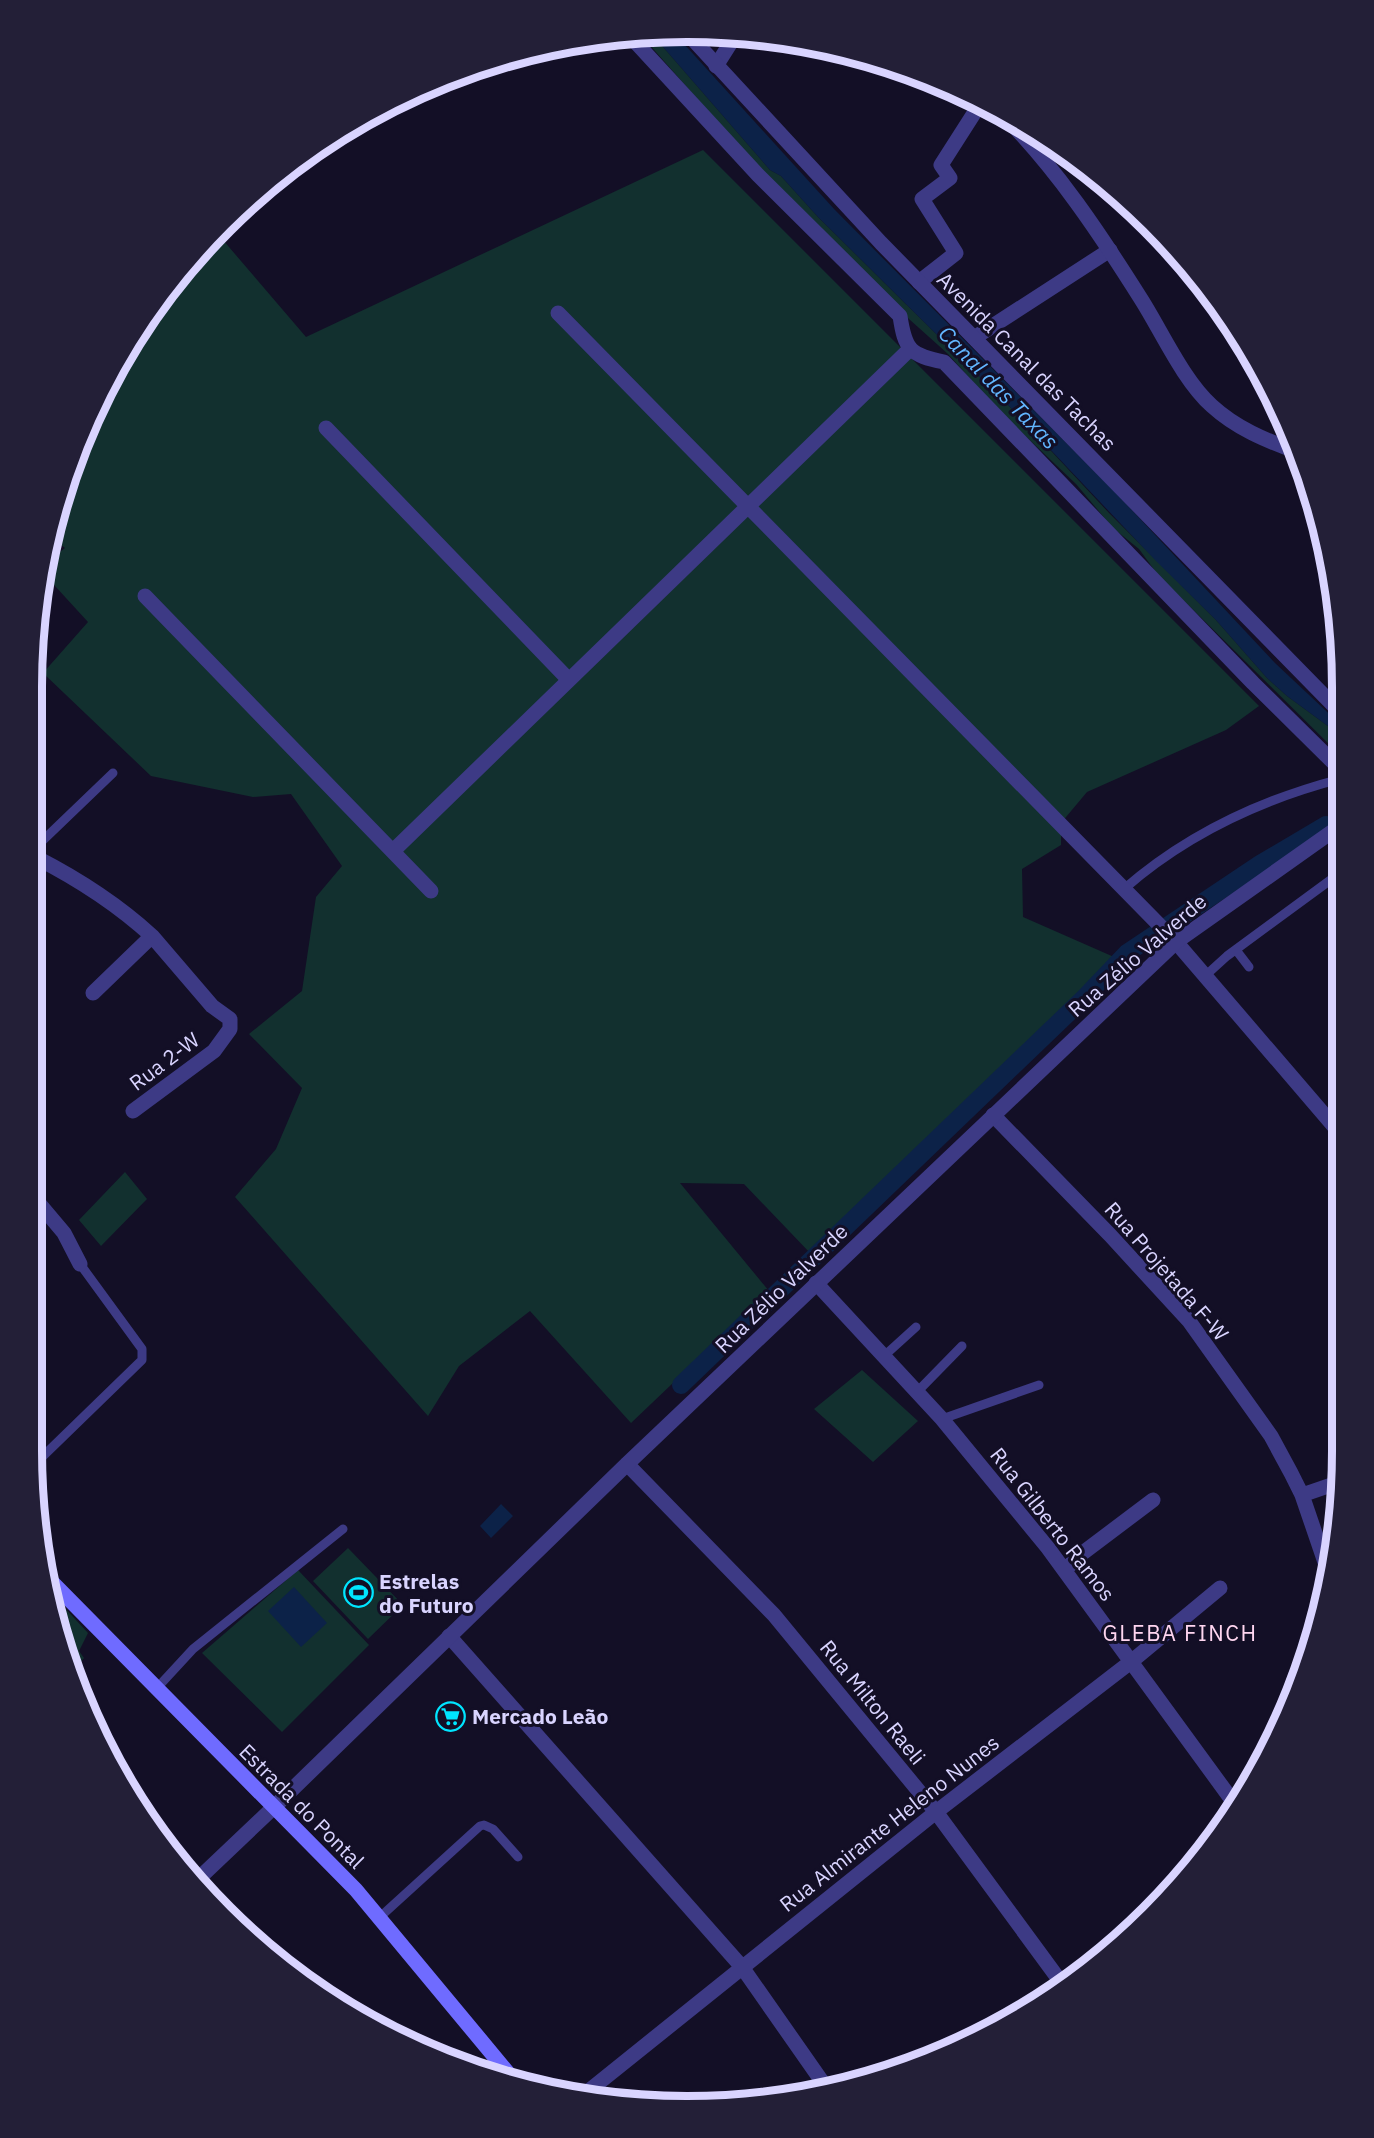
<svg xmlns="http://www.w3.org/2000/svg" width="1374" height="2138" viewBox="0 0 1374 2138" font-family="'IBM Plex Sans',sans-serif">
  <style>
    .green { fill: #12302f }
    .water { fill: #0c2248 }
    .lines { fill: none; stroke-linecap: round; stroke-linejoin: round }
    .canal { stroke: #0c2248; stroke-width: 18 }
    .service { stroke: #3d3a85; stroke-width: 9 }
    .pedestrian { stroke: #3d3a85; stroke-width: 15 }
    .minor { stroke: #3d3a85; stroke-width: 15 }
    .tertiary { stroke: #3d3a85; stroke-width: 15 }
    .secondary { stroke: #6f6bff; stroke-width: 15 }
    .labels { text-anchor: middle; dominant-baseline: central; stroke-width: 6; stroke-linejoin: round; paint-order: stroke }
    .street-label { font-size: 21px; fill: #d9d4ff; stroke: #130f26 }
    .poi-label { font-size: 21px; font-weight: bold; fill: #d9d4ff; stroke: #130f26; text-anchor: start }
    .water-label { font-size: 22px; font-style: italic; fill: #62b6ff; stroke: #130f26 }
    .neighbourhood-label { font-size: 22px; letter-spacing: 1.5px; fill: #ffd6f0; stroke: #130f26 }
    .rim { fill: none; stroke: #d9d4ff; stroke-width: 8 }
  </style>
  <rect width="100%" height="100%" fill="#130f26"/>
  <path class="green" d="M 651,33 L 770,170 L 781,176 L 818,217 L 1013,410 L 1109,513 L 1216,620 L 1267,678 L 1287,696 L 1332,729 L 1341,742 L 1341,756 L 1158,575 L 1139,549 L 1113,528 L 1076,484 L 999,411 L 948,354 L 909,319 L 762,172 L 640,34 Z
    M 703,150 L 1259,706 L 1226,730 L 1087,792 L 1061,823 L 1061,845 L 1022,869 L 1023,917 L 1114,957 L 811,1254 L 744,1184 L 680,1183 L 778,1302 L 684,1393 L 673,1383 L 631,1423 L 530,1311 L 459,1366 L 428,1416 L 235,1197 L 276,1149 L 302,1088 L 249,1034 L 302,991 L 316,897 L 342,866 L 291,794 L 253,797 L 151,776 L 43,673 L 88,622 L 44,574 L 48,561 L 65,548 L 54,539 C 63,505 70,470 81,437 C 103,375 169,278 217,233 L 306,337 Z
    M 125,1172 L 147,1199 L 101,1246 L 79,1220 Z
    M 862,1370 L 918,1421 L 873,1462 L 814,1409 Z
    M 348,1548 L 403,1605 L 368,1639 L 313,1581 Z
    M 298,1570 L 369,1645 L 282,1732 L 202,1653 Z
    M 50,1592 L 88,1633 L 79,1651 L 84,1658 L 74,1670 L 66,1661 Z"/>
  <path class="water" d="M 651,33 L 675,34 L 835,210 L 1114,491 L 1275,663 L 1341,725 L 1341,742 L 1332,729 L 1287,696 L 1267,678 L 1216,620 L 1156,561 L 1013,410 L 818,217 L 781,176 L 770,170 Z
    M 501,1504 L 513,1516 L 491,1538 L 480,1526 Z
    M 294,1587 L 327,1623 L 301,1647 L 268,1611 Z"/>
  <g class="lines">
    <path class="canal" d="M 681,1385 L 1085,997 L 1127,953 L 1260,864 L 1326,825"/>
    <path class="service" d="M 37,846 L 113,773
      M 1124,889 C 1187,834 1260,800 1340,779
      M 1236,950 L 1249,967
      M 1205,976 L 1227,956 L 1340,873
      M 884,1356 L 916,1327
      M 917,1392 L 962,1346
      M 942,1419 L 1039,1385
      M 37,1462 L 142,1360 L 142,1349 L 80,1264
      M 157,1688 L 193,1649 L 343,1529
      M 380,1917 L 480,1826 L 484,1825 L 493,1829 L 518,1857"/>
    <path class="pedestrian" d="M 716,66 L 735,36
      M 919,282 L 956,253 L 922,199 L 950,178 L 941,165 L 980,104
      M 974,338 L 1110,250"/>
    <path class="minor" d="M 688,34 L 881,243 L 1341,713
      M 629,35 L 758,175 L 900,316 C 905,350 910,355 944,362 L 1253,683 L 1341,770
      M 1002,114 C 1057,169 1100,234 1141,299 C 1162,332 1183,380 1212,406 C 1236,428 1265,440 1295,451
      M 273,181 L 301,159
      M 558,313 L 1176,942 L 1339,1132
      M 326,428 L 569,680
      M 145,596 L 431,891
      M 393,851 L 910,349
      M 37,858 C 78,879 118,905 152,936 L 93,993
      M 133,1111 L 214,1051 L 230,1029 L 230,1019 L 212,1006 L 152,936
      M 993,1115 L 1110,1235 L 1189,1321 L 1271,1436 L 1291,1473 L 1302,1495 L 1328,1571
      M 37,1201 L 64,1233 L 80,1264
      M 816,1283 L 942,1419 L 1048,1548 L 1237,1807
      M 627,1464 L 774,1615 L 936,1812 L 1063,1985
      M 1302,1495 L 1337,1483
      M 1065,1570 L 1080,1555 L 1153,1500
      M 449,1636 L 742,1967 L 828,2090
      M 194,1883 L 274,1807
      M 586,2093 L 936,1812 L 1132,1661 L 1220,1588"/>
    <path class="tertiary" d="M 274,1807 L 627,1464 L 1176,942 L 1340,826"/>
    <path class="secondary" d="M 46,1576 L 356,1890 L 513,2079"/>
  </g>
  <defs>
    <symbol id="stadium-ring" viewBox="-11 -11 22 22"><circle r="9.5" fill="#130f26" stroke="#00e5ff" stroke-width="1.5"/><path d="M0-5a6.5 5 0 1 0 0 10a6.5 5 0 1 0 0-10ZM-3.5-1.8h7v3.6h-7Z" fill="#00e5ff"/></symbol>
    <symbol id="supermarket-ring" viewBox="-11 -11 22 22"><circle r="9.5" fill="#130f26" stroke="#00e5ff" stroke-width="1.5"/><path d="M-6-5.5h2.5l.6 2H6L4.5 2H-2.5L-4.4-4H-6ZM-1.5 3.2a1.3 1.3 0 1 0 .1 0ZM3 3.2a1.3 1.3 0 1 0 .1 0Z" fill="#00e5ff"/></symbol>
  </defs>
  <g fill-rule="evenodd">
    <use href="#stadium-ring" x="342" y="1576" width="33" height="33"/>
    <use href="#supermarket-ring" x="434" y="1700" width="33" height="33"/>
  </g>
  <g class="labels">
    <g class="street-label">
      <text transform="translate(1027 361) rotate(45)">Avenida Canal das Tachas</text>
      <text transform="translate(1137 955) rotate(-41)">Rua Zélio Valverde</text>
      <text transform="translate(164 1061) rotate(-37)">Rua 2-W</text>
      <text transform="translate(1167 1271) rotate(49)">Rua Projetada F-W</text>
      <text transform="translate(781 1288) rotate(-44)">Rua Zélio Valverde</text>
      <text transform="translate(1053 1524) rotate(52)">Rua Gilberto Ramos</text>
      <text transform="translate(873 1702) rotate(51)">Rua Milton Raeli</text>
      <text transform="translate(302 1806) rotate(45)">Estrada do Pontal</text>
      <text transform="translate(889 1823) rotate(-38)">Rua Almirante Heleno Nunes</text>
    </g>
    <g class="poi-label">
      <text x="379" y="1581">Estrelas<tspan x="379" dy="24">do Futuro</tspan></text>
      <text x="472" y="1716">Mercado Leão</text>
    </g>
    <g class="water-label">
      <text transform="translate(999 387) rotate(46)">Canal das Taxas</text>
    </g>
    <g class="neighbourhood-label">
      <text x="1180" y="1632">GLEBA FINCH</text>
    </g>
  </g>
  <path d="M0 0H1374V2138H0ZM687 42H687A645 645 0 0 1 1332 687V1451A645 645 0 0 1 687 2096H687A645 645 0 0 1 42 1451V687A645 645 0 0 1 687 42Z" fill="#231f37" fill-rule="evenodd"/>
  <path class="rim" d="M687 42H687A645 645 0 0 1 1332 687V1451A645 645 0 0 1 687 2096H687A645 645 0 0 1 42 1451V687A645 645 0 0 1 687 42Z"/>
</svg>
